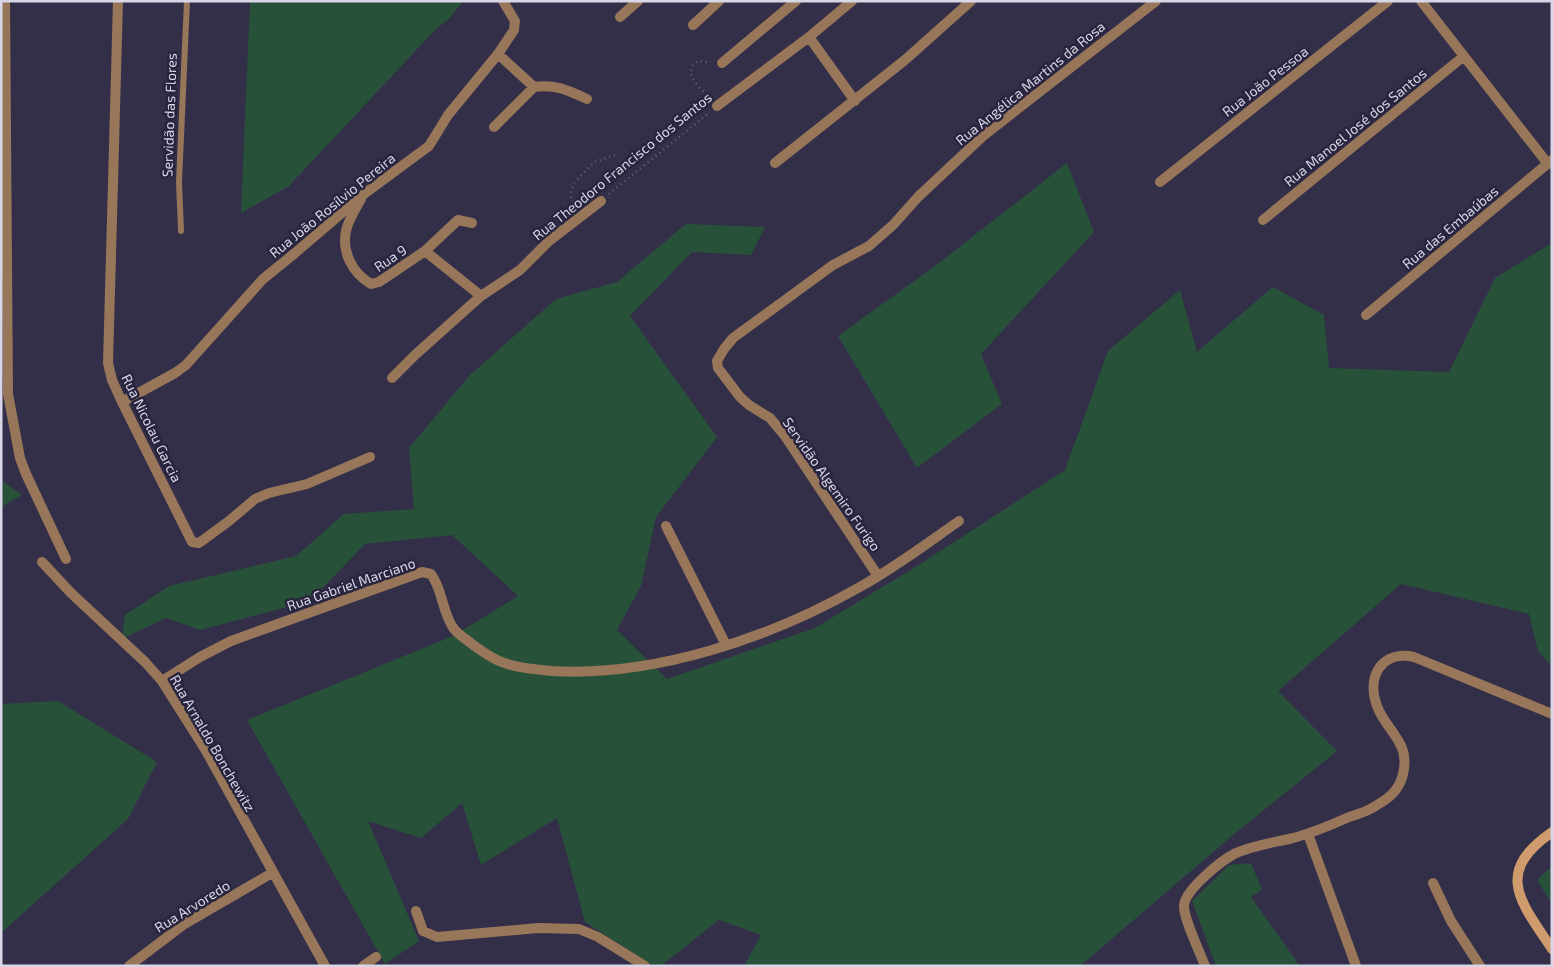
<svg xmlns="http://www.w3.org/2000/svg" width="1553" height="967" viewBox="0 0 1553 967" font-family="'Exo 2',sans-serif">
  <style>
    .green { fill: #28513a }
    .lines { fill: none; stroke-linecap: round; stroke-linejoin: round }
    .path { stroke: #66637a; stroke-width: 2.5; stroke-dasharray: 1 4; stroke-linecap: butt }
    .service { stroke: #97765a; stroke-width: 6 }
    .minor { stroke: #97765a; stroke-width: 10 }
    .secondary { stroke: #cf9b6d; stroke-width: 10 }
    .labels { text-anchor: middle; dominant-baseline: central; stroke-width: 5; stroke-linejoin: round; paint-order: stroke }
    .street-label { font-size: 14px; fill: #d8d6e7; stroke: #29253e }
  </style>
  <rect width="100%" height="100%" fill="#332f49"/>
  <path class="green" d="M 250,1 L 463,1 L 450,18 L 435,30 L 289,186 L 241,213 Z
    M 1067,163 L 1094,232 L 981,354 L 1002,404 L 917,468 L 838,336 L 935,266 Z
    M 686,224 L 765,227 L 751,255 L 692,252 L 630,316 L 717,437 L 656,517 L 641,586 L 617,630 L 667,679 L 815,628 L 922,563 L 1065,470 L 1108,351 L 1180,290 L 1197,352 L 1273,287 L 1324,315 L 1329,368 L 1449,372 L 1495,278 L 1552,243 L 1552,667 L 1538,651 L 1529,614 L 1401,584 L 1278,691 L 1337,751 L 1227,840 L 1080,966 L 744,966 L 761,935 L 719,920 L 661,966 L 654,966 L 585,922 L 557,818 L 481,865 L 462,803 L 421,838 L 368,821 L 419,941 L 385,964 L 247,720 L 453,636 L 518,596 L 452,535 L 365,544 L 310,601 L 200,630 L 166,618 L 122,639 L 125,615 L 169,586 L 296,556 L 344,514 L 414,509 L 409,448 L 470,375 L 556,299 L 617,282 Z
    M 1,480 L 22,495 L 1,507 Z
    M 58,701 L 157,762 L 128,819 L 1,933 L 1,704 Z
    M 1251,863 L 1262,890 L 1251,897 L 1300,966 L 1216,966 L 1192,901 L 1229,865 Z
    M 1552,866 L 1552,904 L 1537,880 Z"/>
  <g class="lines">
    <path class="path" d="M 710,99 C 701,88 680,72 698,61 L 711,62
      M 609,194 L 710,112
      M 576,206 L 571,198 L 571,191 L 574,183 L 594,162 L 615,155"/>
    <path class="service" d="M 181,231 L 179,182 L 187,1"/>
    <path class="minor" d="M 5,1 L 8,394 L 20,458 L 26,474 L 66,559
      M 118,1 L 108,363 L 112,380 L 122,402 L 192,542 L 199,543 L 229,521 L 255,499 L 269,493 L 307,484 L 370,457
      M 1421,1 L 1548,164
      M 620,17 L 638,1
      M 693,25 L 719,1
      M 809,37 L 855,101
      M 498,54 L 534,87 C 555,84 567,90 587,99
      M 722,63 L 796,1
      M 717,106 L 809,37 L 852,1
      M 494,127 L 534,87
      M 775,163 L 905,60 L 971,1
      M 1160,182 L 1388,1
      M 361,199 C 356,208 350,218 347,227 C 340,250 352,273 371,284 L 379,282 L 425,251 L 481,296
      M 1263,220 L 1464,56
      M 425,251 L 458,220 L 472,223
      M 1366,315 L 1552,160
      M 392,378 L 415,355 L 481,296 L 520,270 L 549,241 L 601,201
      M 122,402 L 175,373 L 186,365 L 263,279 L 295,253 L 364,194 L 429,146 L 448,115 L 498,54 L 514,30 L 515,21 L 503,1
      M 666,526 L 726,645
      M 42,562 L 71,593 L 145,662 L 162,681 L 205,749 L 325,966
      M 878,576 L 785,436 L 770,418 L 749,405 L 740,397 L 718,368 L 717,361 L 724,349 L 733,338 L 833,265 L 869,246 L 893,225 L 918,197 L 983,136 L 1156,1
      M 162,681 L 200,657 L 231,641 L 422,572 L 431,574 C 443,590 442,613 454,629 C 457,633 464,638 468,641 C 477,648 487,655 497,660 C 514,668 534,669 552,671 C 654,677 770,638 858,588 C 893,569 926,544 959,521
      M 1308,834 L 1356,966
      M 1433,883 L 1451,921 L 1480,966
      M 416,911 L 423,931 L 437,937 L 538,928 L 579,929 L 598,937 L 645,966
      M 129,966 L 183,925 L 272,873
      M 363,966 L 376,957
      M 1205,966 C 1200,952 1183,918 1184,905 C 1186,889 1221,861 1234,854 C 1250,846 1271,843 1289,839 C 1310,834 1329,826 1349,817 C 1359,814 1369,811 1377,805 C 1384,801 1393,795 1397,788 C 1404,778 1407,760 1402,748 C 1396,733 1382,721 1377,706 C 1366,676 1382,650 1414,657 L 1552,714"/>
    <path class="secondary" d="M 1552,832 C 1493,873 1521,902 1552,949"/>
  </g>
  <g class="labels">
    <g class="street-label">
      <text transform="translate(1265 81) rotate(-38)">Rua João Pessoa</text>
      <text transform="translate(1030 83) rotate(-39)">Rua Angélica Martins da Rosa</text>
      <text transform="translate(169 115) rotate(-88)">Servidão das Flores</text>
      <text transform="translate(1355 127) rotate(-39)">Rua Manoel José dos Santos</text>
      <text transform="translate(622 166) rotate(-39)">Rua Theodoro Francisco dos Santos</text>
      <text transform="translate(332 205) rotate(-39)">Rua João Rosílvio Pereira</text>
      <text transform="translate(1450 227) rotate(-40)">Rua das Embaúbas</text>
      <text transform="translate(390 258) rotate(-34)">Rua 9</text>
      <text transform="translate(152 428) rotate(64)">Rua Nicolau Garcia</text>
      <text transform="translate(832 484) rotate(55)">Servidão Algemiro Furigo</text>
      <text transform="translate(351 584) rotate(-19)">Rua Gabriel Marciano</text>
      <text transform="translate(213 743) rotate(60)">Rua Arnaldo Bonchewitz</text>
      <text transform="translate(192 906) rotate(-32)">Rua Arvoredo</text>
    </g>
  </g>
  <rect width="1553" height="967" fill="none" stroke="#d8d6e7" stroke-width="5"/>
</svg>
